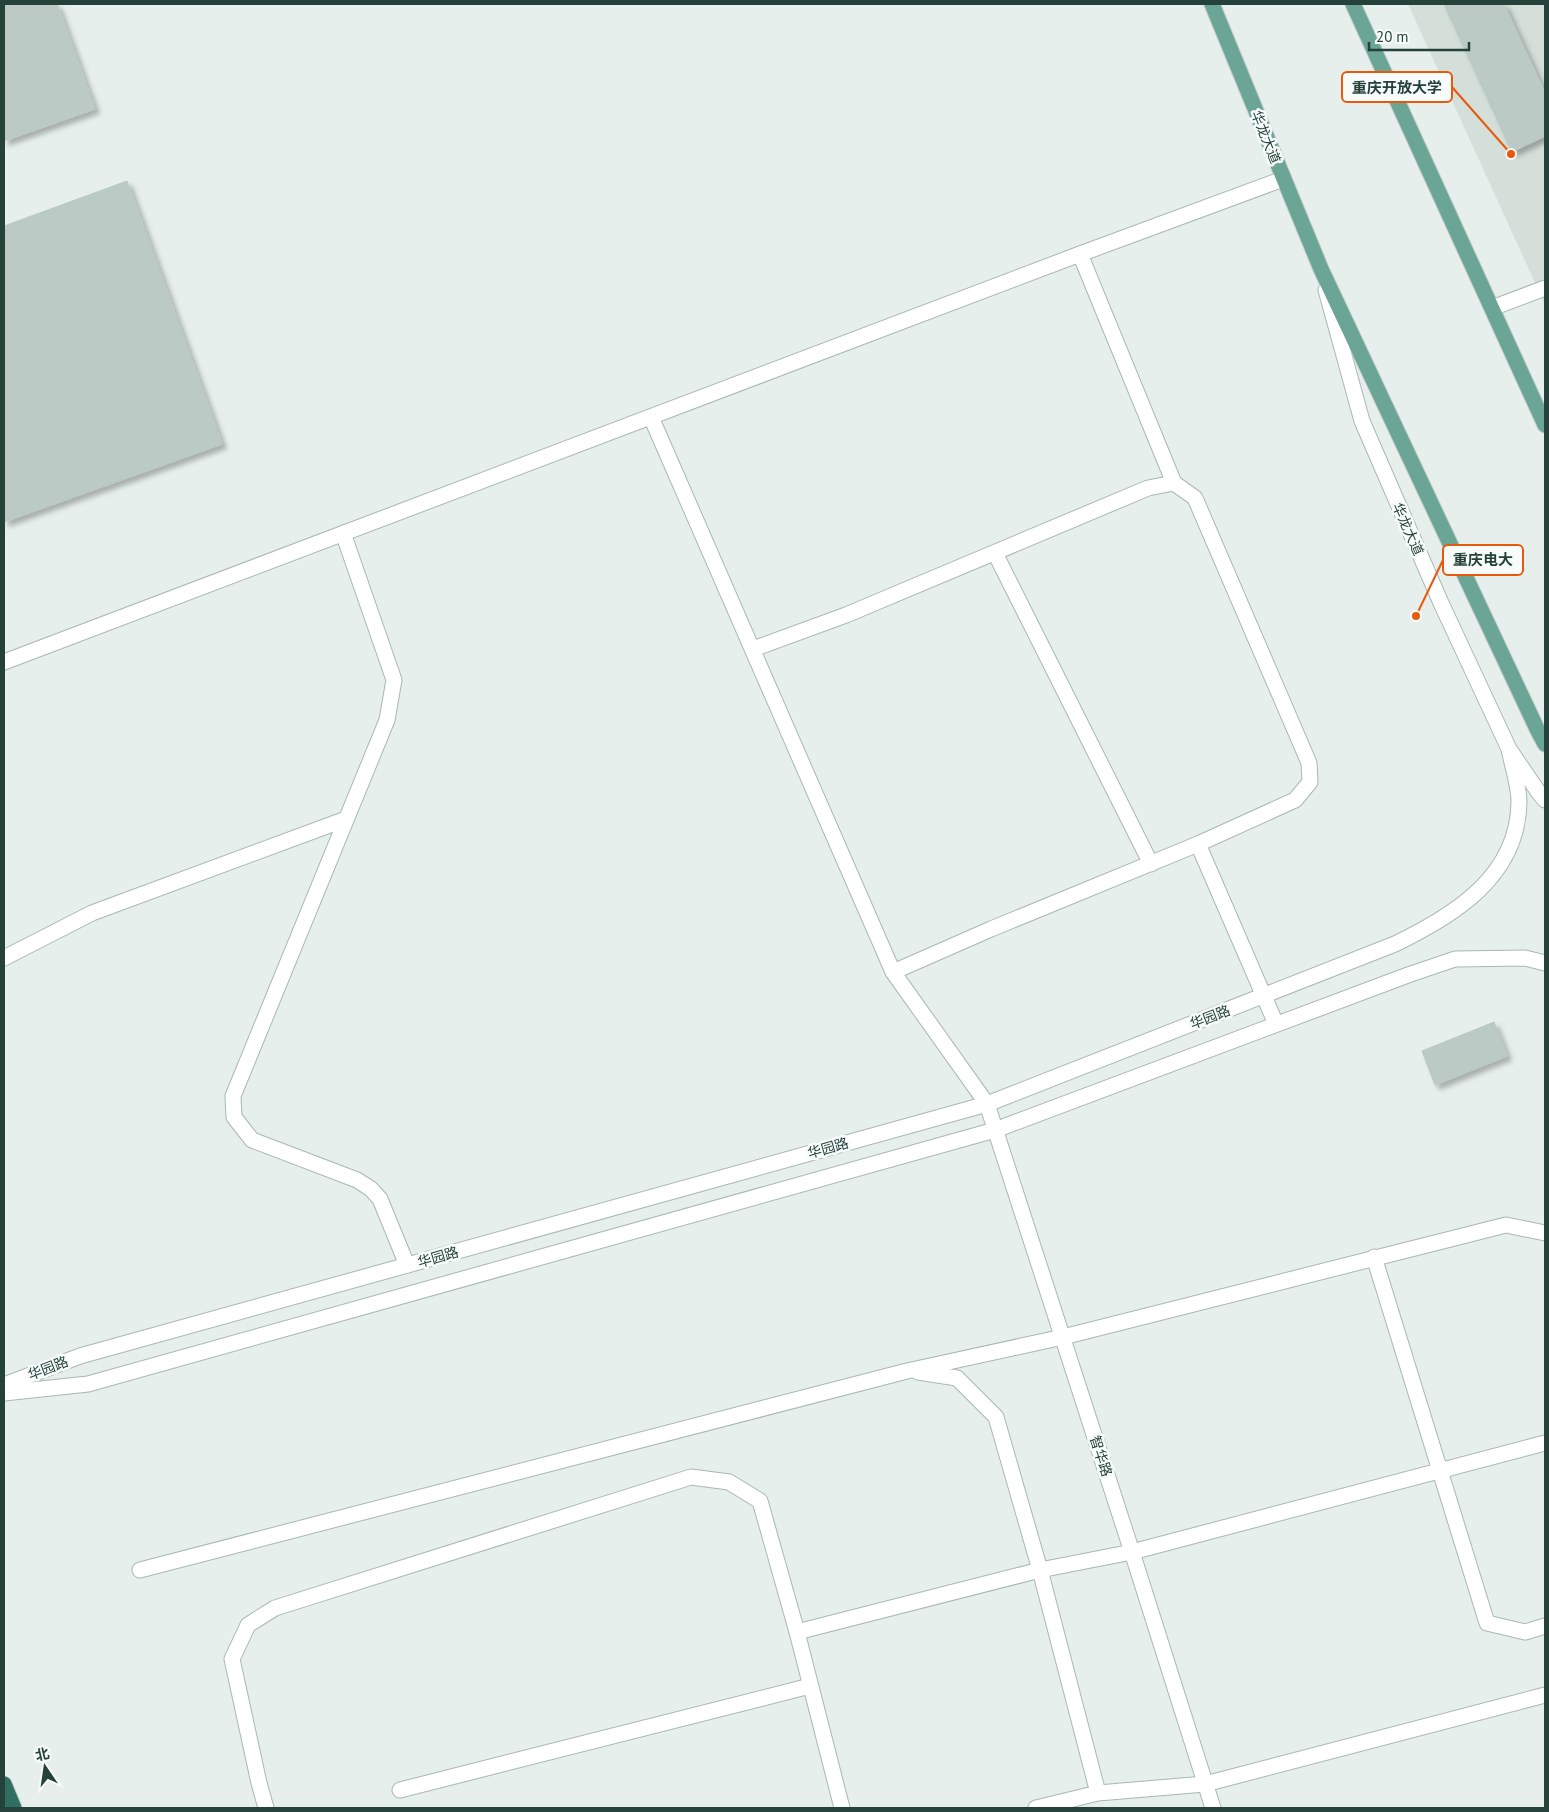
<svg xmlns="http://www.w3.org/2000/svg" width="1549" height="1812" viewBox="0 0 1549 1812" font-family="'PT Sans','Noto Sans SC',sans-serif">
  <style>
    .built { fill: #d4dfda }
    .building { fill: #bbcac4; stroke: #b8c9c2; filter: url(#shadow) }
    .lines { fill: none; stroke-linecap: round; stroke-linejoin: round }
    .service-casing { stroke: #a8b8b2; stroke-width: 17 }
    .minor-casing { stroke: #a8b8b2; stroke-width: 17 }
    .primary-casing { stroke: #c2cac8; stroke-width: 17 }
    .motorway-casing { stroke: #c2cac8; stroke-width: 17 }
    .service { stroke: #fff; stroke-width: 15 }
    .minor { stroke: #fff; stroke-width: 15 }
    .primary { stroke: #6aa596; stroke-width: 15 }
    .motorway { stroke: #2f6f62; stroke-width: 15 }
    .labels { text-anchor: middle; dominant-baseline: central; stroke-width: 5; stroke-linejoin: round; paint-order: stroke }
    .street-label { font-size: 14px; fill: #24423a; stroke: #f7fbf9 }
    .leader { fill: none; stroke: #e8590c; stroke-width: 2 }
    .callout-dot { fill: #e8590c; stroke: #f7fbf9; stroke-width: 2 }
    .callout { fill: #f7fbf9; stroke: #e8590c; stroke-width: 2 }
    .callout-label { font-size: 15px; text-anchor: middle; font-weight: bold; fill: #24423a }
  </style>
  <defs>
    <filter id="shadow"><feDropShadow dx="4.5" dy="4.5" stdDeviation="2.5" flood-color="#0004"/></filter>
  </defs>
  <rect width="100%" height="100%" fill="#e6efeb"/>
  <path class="built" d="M 1408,4 L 1545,4 L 1545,305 Z"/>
  <path class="building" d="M 4,4 L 57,4 L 95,109 L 4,141 Z
    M 1444,4 L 1504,4 L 1545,93 L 1545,136 L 1512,152 Z
    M 127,181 L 222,444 L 4,522 L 4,226 Z
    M 1494,1022 L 1507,1056 L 1435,1085 L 1422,1051 Z"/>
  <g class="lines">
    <defs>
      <path id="service" d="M 1080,254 L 1174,483
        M 1492,308 L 1545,288
        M 651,417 L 893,972 L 987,1104
        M 343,533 L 394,680 L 387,720 L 233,1096 L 234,1117 L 252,1140 L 357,1180 L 371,1189 L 380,1199 L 407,1265
        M 995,553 L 1151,864
        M 753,649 L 846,615 L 1148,488 L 1174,483 L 1195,498 L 1309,763 L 1310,782 L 1295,800 L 1198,844 L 991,929 L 893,972
        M 1198,844 L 1276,1024
        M 4,958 L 92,913 L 346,819
        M 1374,1257 L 1487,1623 L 1525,1632 L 1545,1626
        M 918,1372 L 957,1378 L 996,1417 L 1040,1570 L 1098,1793
        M 140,1570 L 907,1371 L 1063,1337 L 1506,1225 L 1545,1233
        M 797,1632 L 1040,1570 L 1132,1552 L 1545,1443
        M 400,1790 L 810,1686
        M 266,1808 L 259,1783 L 232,1659 L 248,1625 L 275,1608 L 691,1477 L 729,1482 L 760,1501 L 797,1632 L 842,1808
        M 1036,1808 L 1098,1793 L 1205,1784 L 1545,1695"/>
      <path id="minor" d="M 1326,290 L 1362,421 L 1441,603 L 1509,749 L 1539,793 L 1545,800
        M 4,662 L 1080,254 L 1283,179
        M 987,1104 L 1132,1552 L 1213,1808
        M 4,1385 L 80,1356 L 987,1104 L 1395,944 C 1455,915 1518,876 1519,802 C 1519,786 1512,765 1509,749
        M 4,1393 L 88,1384 L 995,1130 L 1408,975 L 1455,959 L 1525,958 L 1545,963"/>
      <path id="primary" d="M 1212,4 L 1321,269 L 1538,731 L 1545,744
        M 1353,4 L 1545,425"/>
      <path id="motorway" d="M 4,1784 L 14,1808"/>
    </defs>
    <use href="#service" class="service-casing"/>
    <use href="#minor" class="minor-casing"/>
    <use href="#primary" class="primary-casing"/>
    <use href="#motorway" class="motorway-casing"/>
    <use href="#service" class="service"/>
    <use href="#minor" class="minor"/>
    <use href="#primary" class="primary"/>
    <use href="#motorway" class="motorway"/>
  </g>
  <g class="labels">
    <g class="street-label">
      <text transform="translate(1266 137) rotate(68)">华龙大道</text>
      <text transform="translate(1408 529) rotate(66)">华龙大道</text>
      <text transform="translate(1210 1017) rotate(-21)">华园路</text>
      <text transform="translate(828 1148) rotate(-16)">华园路</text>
      <text transform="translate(438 1257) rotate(-16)">华园路</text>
      <text transform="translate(48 1368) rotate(-21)">华园路</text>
      <text transform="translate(1101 1456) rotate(72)">智华路</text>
    </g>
  </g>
  <path class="leader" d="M1511 154L1452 87M1416 616L1443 560"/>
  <g class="callout-dot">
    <circle cx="1511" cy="154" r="5"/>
    <circle cx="1416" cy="616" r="5"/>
  </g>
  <g class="callout">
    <rect x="1342" y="72" width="110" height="30" rx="5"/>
    <rect x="1443" y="545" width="80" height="30" rx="5"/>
  </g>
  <g class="callout-label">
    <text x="1397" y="93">重庆开放大学</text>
    <text x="1483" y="565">重庆电大</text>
  </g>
  <rect width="1549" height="1812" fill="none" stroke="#24423a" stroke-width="10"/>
  <g transform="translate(45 1767) rotate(347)" stroke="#f7fbf9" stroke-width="4" paint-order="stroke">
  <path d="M0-4L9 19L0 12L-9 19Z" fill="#24423a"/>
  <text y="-8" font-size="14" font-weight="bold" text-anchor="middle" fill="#24423a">北</text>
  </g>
  <path d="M1369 42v8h100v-8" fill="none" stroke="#24423a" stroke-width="2.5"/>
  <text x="1376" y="42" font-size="15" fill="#24423a" stroke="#f7fbf9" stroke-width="4" paint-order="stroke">20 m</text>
</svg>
